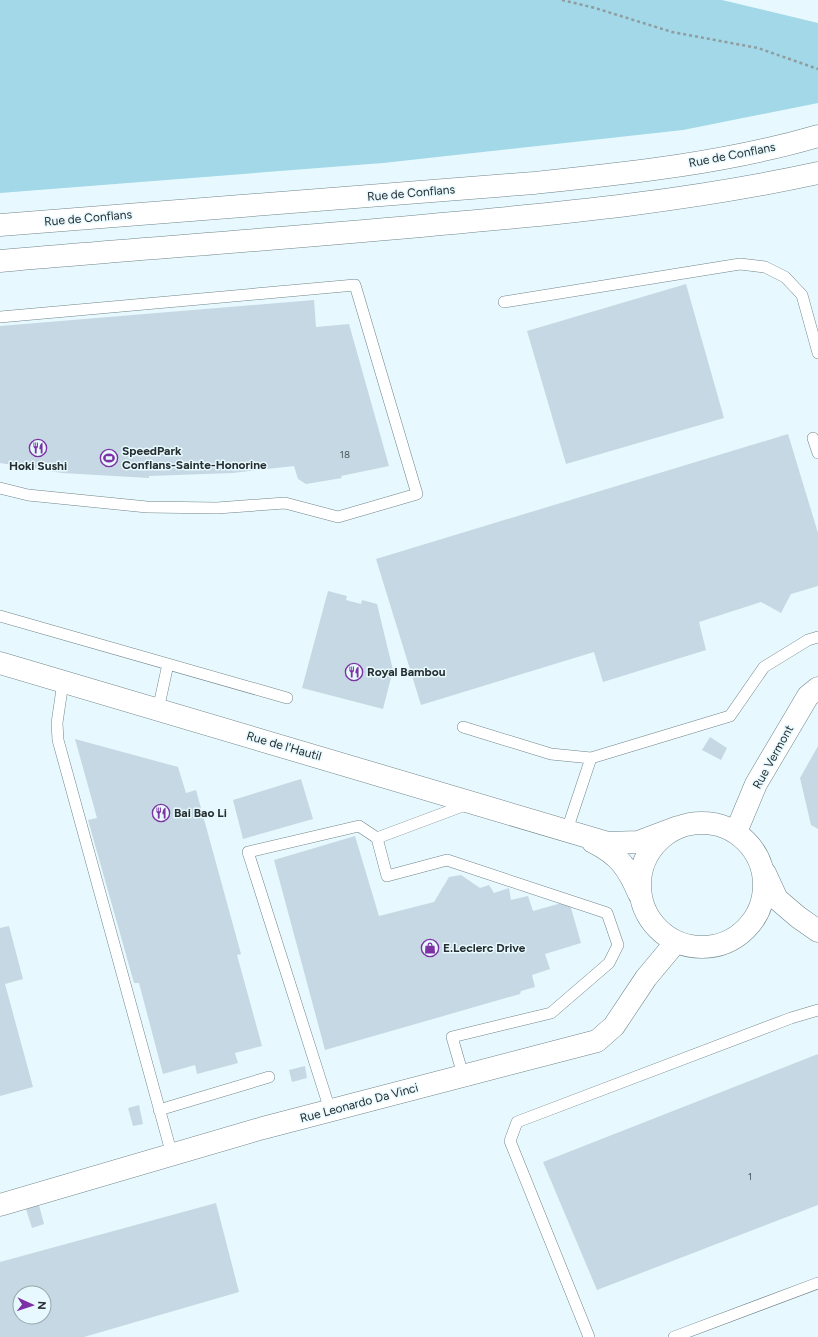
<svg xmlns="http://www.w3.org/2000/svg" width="818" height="1337" viewBox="0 0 818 1337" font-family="Figtree,sans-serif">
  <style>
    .green { fill: #a2d8e7 }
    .building { fill: #c6d8e3; fill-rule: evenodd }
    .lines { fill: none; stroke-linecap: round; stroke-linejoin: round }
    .lane-casing { stroke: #71858a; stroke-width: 12 }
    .street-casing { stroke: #71858a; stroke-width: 23 }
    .primary-casing { stroke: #71858a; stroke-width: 23 }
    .path { stroke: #8f9da1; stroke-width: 2.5; stroke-dasharray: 3 3; stroke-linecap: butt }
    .lane { stroke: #fff; stroke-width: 11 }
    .street { stroke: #fff; stroke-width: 22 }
    .primary { stroke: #fff; stroke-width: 22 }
    .labels { text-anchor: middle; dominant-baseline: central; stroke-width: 3; stroke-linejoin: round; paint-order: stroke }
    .number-label { font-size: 10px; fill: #4d585d }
    .street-label { font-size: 12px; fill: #252e30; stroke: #e7f9fe }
    .poi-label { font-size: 12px; font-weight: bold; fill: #252e30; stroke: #e7f9fe; text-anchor: start }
  </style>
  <rect width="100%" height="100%" fill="#e7f9fe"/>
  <path class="green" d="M 0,0 L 722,0 L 818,23 L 818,103 L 683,130 L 383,163 L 0,193 Z"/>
  <path class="building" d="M 686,284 L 724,418 L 566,464 L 527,331 Z
    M 314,300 L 316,327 L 349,324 L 389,466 L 341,476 L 342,478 L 306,484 L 298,479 L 294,466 L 233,473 L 149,476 L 149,478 L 62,473 L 0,463 L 0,326 Z
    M 788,434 L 818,533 L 818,586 L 791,594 L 781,613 L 761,602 L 699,622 L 706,650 L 603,682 L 594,652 L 421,705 L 376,559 Z
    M 328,591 L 347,596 L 346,600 L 361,604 L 362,600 L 377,604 L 393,670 L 383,709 L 302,688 Z
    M 710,737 L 727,748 L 721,760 L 702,750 Z
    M 75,739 L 178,767 L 186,793 L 196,790 L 241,954 L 237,955 L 262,1046 L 235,1053 L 238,1063 L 197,1074 L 195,1065 L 163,1074 L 139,983 L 134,983 L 88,820 L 97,818 Z
    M 818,746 L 818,829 L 811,825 L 800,778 Z
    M 301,779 L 313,819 L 243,839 L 233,800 Z
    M 355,836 L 379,916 L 434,902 L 449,877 L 461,875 L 480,888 L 489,885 L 494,893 L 509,888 L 511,900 L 528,896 L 533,911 L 569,901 L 581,943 L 545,954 L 550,969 L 532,975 L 535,987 L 521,991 L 520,994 L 325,1050 L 274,860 Z
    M 9,926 L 23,979 L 5,984 L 33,1087 L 0,1096 L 0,928 Z
    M 818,1054 L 818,1205 L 597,1290 L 543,1162 Z
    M 305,1066 L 307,1078 L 292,1082 L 289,1070 Z
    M 139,1105 L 143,1124 L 133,1126 L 128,1108 Z
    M 216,1203 L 239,1292 L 84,1337 L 0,1337 L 0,1262 ZM 20,1293 L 44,1293 L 44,1317 L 20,1317 Z
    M 39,1205 L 44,1224 L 32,1228 L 26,1209 Z"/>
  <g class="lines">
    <defs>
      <path id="lane" d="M 504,302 L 740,264 L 765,267 L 785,277 L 802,295 L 818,353
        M 0,317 L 355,285 L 417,494 L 338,517 L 285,503 L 217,508 L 147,507 L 28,495 L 0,488
        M 813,438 L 818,453
        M 0,616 L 287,698
        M 63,682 L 57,723 L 58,740 L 172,1155
        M 158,710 L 168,664
        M 463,727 L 551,754 L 591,758 L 730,716 L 764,667 L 808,640 L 818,637
        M 567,830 L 591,758
        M 463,1075 L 452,1037 L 551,1013 L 609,963 L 618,945 L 607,913 L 447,860 L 387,876 L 377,838 L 468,804
        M 159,1110 L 269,1077
        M 330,1110 L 248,852 L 359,826 L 377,838
        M 589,1337 L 510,1141 L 517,1122 L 791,1018 L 818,1010
        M 674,1337 L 818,1283"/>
      <path id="street" d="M 0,663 L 608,843 L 638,842 L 678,827
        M640 885a62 62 0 1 1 124 0a62 62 0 1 1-124 0Z
        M 736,832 L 756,784 L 808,696 L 818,688
        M 593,842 C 619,855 628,868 639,894
        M 765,873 L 777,899 L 798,917 L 818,931
        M 0,1205 L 263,1128 L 597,1041 L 614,1026 L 646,978 L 676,942"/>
      <path id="primary" d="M 0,225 L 534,183 C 629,173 726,163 818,136
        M 0,261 C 147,248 294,238 441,224 C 568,213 694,200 818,173"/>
    </defs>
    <use href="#lane" class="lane-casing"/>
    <use href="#street" class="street-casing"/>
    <use href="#primary" class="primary-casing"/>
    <path class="path" d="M 562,0 L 595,8 L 672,32 L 758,48 L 818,69"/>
    <use href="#lane" class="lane"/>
    <use href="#street" class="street"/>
    <use href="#primary" class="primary"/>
  </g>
  <defs>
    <symbol id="restaurant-ring" viewBox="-11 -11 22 22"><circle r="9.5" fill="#e7f9fe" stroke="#7c32a4" stroke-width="1.5"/><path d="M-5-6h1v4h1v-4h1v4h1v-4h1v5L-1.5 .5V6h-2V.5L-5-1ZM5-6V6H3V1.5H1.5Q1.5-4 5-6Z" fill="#7c32a4"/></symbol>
    <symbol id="stadium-ring" viewBox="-11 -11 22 22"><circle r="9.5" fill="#e7f9fe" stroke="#7c32a4" stroke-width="1.5"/><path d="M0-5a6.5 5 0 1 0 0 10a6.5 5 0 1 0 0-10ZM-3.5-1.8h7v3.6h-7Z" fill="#7c32a4"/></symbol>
    <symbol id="shop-ring" viewBox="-11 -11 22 22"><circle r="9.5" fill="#e7f9fe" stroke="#7c32a4" stroke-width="1.5"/><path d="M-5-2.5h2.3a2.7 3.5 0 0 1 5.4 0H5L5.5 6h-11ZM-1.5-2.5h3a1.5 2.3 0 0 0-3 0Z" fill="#7c32a4"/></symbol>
  </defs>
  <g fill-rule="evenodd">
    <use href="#restaurant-ring" x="28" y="438" width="20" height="20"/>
    <use href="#stadium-ring" x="99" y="448" width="20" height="20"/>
    <use href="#restaurant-ring" x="344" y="662" width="20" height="20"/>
    <use href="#restaurant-ring" x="151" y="803" width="20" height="20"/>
    <use href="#shop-ring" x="420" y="938" width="20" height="20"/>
  </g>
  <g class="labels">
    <g class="number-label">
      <text x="345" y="454">18</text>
      <text x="750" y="1176">1</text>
    </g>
    <g class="street-label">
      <text transform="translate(732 155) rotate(-11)">Rue de Conflans</text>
      <text transform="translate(411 193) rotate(-5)">Rue de Conflans</text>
      <text transform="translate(88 218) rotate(-5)">Rue de Conflans</text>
      <text transform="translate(284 746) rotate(16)">Rue de l'Hautil</text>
      <text transform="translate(773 757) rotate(-61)">Rue Vermont</text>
      <text transform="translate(359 1103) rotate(-15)">Rue Leonardo Da Vinci</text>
    </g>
    <g class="poi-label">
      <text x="122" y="451">SpeedPark<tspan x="122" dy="14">Conflans-Sainte-Honorine</tspan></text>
      <text x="38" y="466" text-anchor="middle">Hoki Sushi</text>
      <text x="367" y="672">Royal Bambou</text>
      <text x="174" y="813">Bai Bao Li</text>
      <text x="443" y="948">E.Leclerc Drive</text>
    </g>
  </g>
  <g transform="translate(32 1305) rotate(93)"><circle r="19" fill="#e7f9fe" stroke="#99a8ac"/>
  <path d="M0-3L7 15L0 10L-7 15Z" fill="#7c32a4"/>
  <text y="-6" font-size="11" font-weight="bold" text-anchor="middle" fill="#252e30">N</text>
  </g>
</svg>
